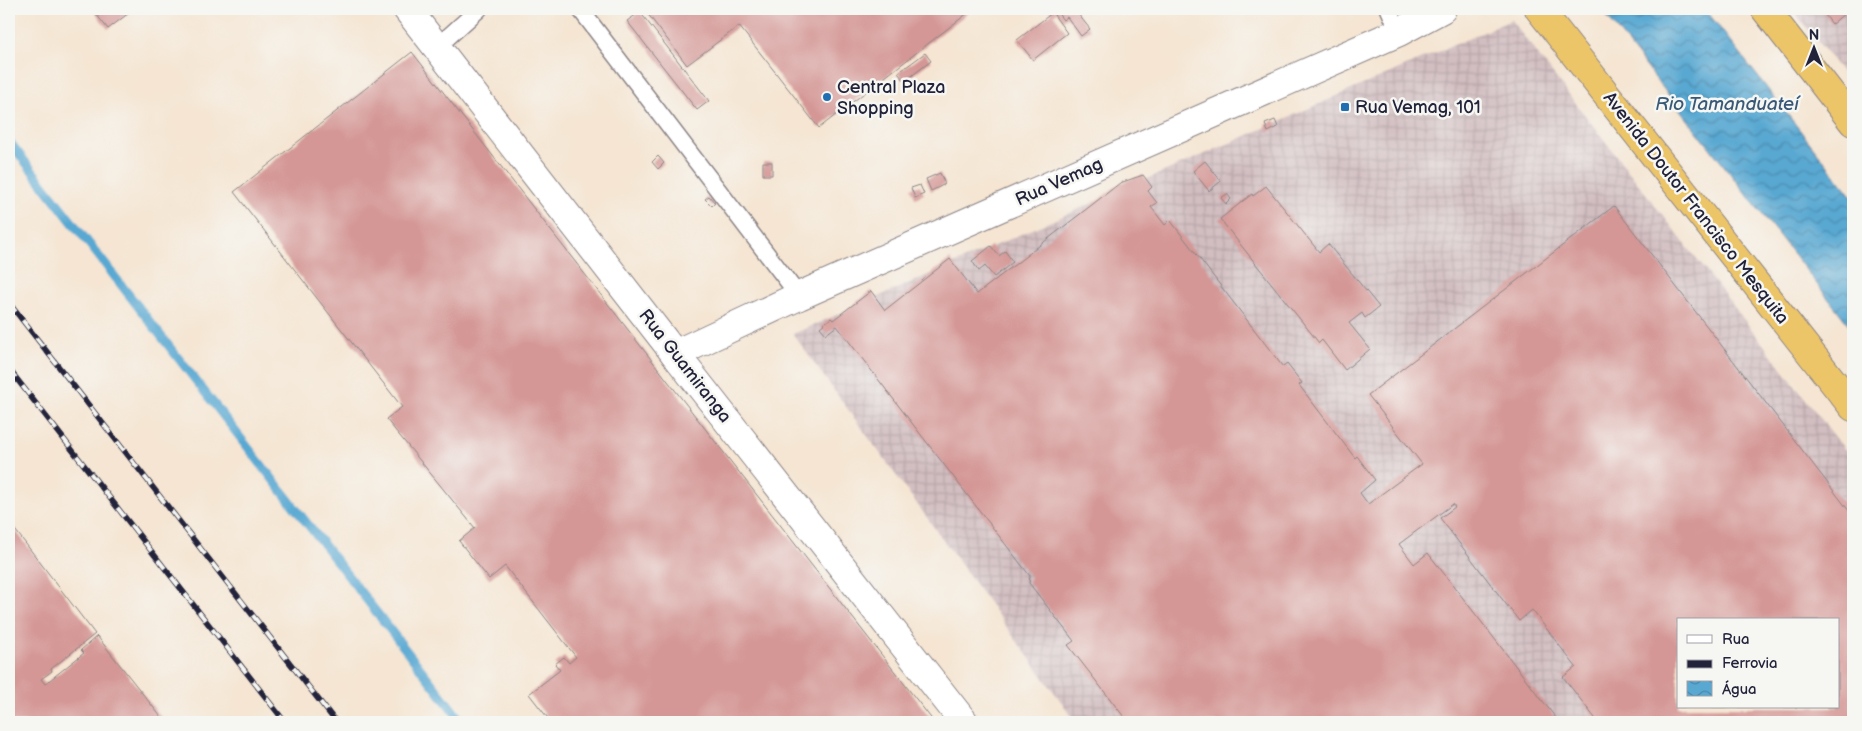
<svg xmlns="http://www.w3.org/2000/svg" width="1862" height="731" viewBox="0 0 1862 731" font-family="'Balsamiq Sans',sans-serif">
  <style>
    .industrial { fill: url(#industrial-grid); fill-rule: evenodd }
    .water { fill: url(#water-waves); stroke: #3e6586 }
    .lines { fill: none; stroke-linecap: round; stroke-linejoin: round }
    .stream { stroke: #59a8d2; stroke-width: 9 }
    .building { fill: #d49795; fill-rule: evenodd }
    .service-casing { stroke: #8c8486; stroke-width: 19 }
    .minor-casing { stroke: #8c8486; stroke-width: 30 }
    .tertiary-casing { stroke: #8c8486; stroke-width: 30 }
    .trunk-casing { stroke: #8c8486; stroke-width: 30 }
    .service { stroke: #fff; stroke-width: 16 }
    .minor { stroke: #fff; stroke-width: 28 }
    .tertiary { stroke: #fff; stroke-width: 28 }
    .trunk { stroke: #edc569; stroke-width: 28 }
    .rail-casing { stroke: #22223b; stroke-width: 5.5 }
    .rail { stroke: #f6f6f2; stroke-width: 4; stroke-dasharray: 11; stroke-linecap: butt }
    .poi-dot { fill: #1f6fb2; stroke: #f6f6f2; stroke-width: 2 }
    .labels { text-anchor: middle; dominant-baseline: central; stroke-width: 5; stroke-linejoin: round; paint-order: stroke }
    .poi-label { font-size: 18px; fill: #22223b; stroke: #f6f6f2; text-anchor: start }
    .street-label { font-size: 18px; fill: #22223b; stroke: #f6f6f2 }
    .water-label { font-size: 19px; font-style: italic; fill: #385877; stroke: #f6f6f2 }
  </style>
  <defs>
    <pattern id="industrial-grid" width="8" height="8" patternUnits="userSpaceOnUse" patternTransform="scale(1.25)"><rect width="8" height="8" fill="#d2bec1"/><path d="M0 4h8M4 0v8" fill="none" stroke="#b4a3a7"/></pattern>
    <pattern id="water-waves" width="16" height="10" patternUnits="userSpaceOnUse" patternTransform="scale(1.25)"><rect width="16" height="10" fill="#59a8d2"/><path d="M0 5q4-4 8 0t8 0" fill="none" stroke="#4988ac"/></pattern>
  </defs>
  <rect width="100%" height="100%" fill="#f6f6f2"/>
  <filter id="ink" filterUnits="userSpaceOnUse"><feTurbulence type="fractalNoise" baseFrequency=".02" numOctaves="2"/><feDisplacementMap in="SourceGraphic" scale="10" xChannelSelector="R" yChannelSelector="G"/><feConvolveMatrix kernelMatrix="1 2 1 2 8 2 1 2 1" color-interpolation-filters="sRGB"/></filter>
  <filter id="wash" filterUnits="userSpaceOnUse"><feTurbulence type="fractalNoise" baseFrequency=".0096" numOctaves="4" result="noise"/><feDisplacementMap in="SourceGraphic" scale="20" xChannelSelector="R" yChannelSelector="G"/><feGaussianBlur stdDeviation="1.12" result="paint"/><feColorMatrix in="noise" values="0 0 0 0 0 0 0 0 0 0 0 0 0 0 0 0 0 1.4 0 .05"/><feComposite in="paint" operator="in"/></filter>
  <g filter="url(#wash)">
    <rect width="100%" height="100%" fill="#f5e5d2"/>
    <path class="industrial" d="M 1792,9 L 1853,9 L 1853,86 Z
      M 1511,20 L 1853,460 L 1853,722 L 1076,722 L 793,334 ZM 1678,620 L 1838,620 L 1838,707 L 1678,707 Z"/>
    <path class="water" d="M 1601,9 L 1705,9 L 1853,198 L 1853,330 Z"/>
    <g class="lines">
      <path class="stream" d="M 9,141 L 462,722"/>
    </g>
    <g id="blocks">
      <path class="building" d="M 92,9 L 134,9 L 108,29 Z
        M 644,9 L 973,9 L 819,128 L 739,26 L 687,65 Z
        M 1048,9 L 1074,9 L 1090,29 L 1081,36 L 1067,17 L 1063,20 L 1057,12 L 1054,15 L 1067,33 L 1033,60 L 1017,40 L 1052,13 Z
        M 1824,9 L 1842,9 L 1845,13 L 1832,24 L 1822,11 Z
        M 640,12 L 709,101 L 697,110 L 627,21 Z
        M 412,52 L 671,385 L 934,722 L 551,722 L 529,694 L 560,670 L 555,664 L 564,657 L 569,663 L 576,657 L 505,566 L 489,579 L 459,541 L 475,528 L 386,419 L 402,407 L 234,192 Z
        M 925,53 L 931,61 L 905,81 L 898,73 Z
        M 1275,120 L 1278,127 L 1268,132 L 1265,124 Z
        M 658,156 L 664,163 L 658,169 L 652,162 Z
        M 1205,161 L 1221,181 L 1209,191 L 1193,171 Z
        M 763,162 L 772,162 L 772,175 L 763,175 Z
        M 940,173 L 945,184 L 931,191 L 926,179 Z
        M 1143,175 L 1152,187 L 1148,191 L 1157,203 L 1151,207 L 1165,225 L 1170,220 L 1283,367 L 1287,364 L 1302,383 L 1299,385 L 1355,458 L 1357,456 L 1375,480 L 1360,493 L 1368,504 L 1422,464 L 1368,395 L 1614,206 L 1853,516 L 1853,722 L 1598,722 L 1563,677 L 1576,667 L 1532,610 L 1519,621 L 1440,518 L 1455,507 L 1453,504 L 1399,544 L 1414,564 L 1428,553 L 1559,722 L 1128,722 L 1068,645 L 1074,641 L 1029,583 L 1030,576 L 837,326 L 826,334 L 820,327 L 831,318 L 833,320 L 871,291 L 885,310 L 950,259 L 977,294 L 1120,183 ZM 1678,620 L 1838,620 L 1838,707 L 1678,707 Z
        M 920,185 L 924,194 L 915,198 L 911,188 Z
        M 1266,186 L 1319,252 L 1328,244 L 1379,307 L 1365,318 L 1362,313 L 1349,323 L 1370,349 L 1345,370 L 1322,340 L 1319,343 L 1220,219 L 1252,194 L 1253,196 Z
        M 1227,194 L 1231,199 L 1226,204 L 1221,198 Z
        M 709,196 L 715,203 L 712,206 L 705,199 Z
        M 991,246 L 999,256 L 1005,251 L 1013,262 L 994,277 L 985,266 L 979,271 L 972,261 Z
        M 9,522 L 95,634 L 51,669 L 52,671 L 41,679 L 45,684 L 84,653 L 81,650 L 97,636 L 165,722 L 9,722 Z"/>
    </g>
  </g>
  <g filter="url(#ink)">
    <use href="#blocks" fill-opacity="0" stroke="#8c8486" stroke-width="1"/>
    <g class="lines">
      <defs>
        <path id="service" d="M 580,9 L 799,296
          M 1389,9 L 1399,32
          M 437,47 L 479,9"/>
        <path id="minor" d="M 675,354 L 964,722"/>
        <path id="tertiary" d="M 407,9 L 675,354 L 799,296 L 1399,32 L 1442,9"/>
        <path id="trunk" d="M 1539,9 L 1853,407
          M 1765,9 L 1853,122"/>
      </defs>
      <use href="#service" class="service-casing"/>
      <use href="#minor" class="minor-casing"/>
      <use href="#tertiary" class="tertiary-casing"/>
      <use href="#trunk" class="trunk-casing"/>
      <use href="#service" class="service"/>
      <use href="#minor" class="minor"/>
      <use href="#tertiary" class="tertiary"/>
      <use href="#trunk" class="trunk"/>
      <defs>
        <path id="rail" d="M 9,303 L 336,722
          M 9,369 L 285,722"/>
      </defs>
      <use href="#rail" class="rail-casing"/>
      <use href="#rail" class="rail"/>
    </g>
  </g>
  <g class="poi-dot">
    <circle cx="827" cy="97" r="5"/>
    <rect x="1340" y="102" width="10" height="10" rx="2.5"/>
  </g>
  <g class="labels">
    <g class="poi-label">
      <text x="837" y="87">Central Plaza<tspan x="837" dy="21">Shopping</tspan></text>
      <text x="1355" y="107">Rua Vemag, 101</text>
    </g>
    <g class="street-label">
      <text transform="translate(1059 182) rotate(-24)">Rua Vemag</text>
      <text transform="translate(1696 208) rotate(52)">Avenida Doutor Francisco Mesquita</text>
      <text transform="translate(685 366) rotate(52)">Rua Guamiranga</text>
    </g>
    <g class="water-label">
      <text x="1727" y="104">Rio Tamanduateí</text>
    </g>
  </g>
  <rect width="1862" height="731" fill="none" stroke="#f6f6f2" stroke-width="30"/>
  <rect x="1677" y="618" width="162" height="90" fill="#f6f6f2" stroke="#a1a1a9"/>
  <rect x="1687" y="635" width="25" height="8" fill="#ffffff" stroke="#a1a1a9"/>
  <text x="1722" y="644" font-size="15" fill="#22223b">Rua</text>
  <rect x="1687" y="660" width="25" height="8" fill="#22223b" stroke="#a1a1a9"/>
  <text x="1722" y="668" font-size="15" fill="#22223b">Ferrovia</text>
  <rect x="1687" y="681" width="25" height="15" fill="url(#water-waves)" stroke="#a1a1a9"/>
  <text x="1722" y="694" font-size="15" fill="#22223b">Água</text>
  <g transform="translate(1814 48)" stroke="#f6f6f2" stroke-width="4" paint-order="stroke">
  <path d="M0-4L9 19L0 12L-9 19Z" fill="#22223b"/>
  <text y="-8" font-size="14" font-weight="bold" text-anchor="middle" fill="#22223b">N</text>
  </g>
</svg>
